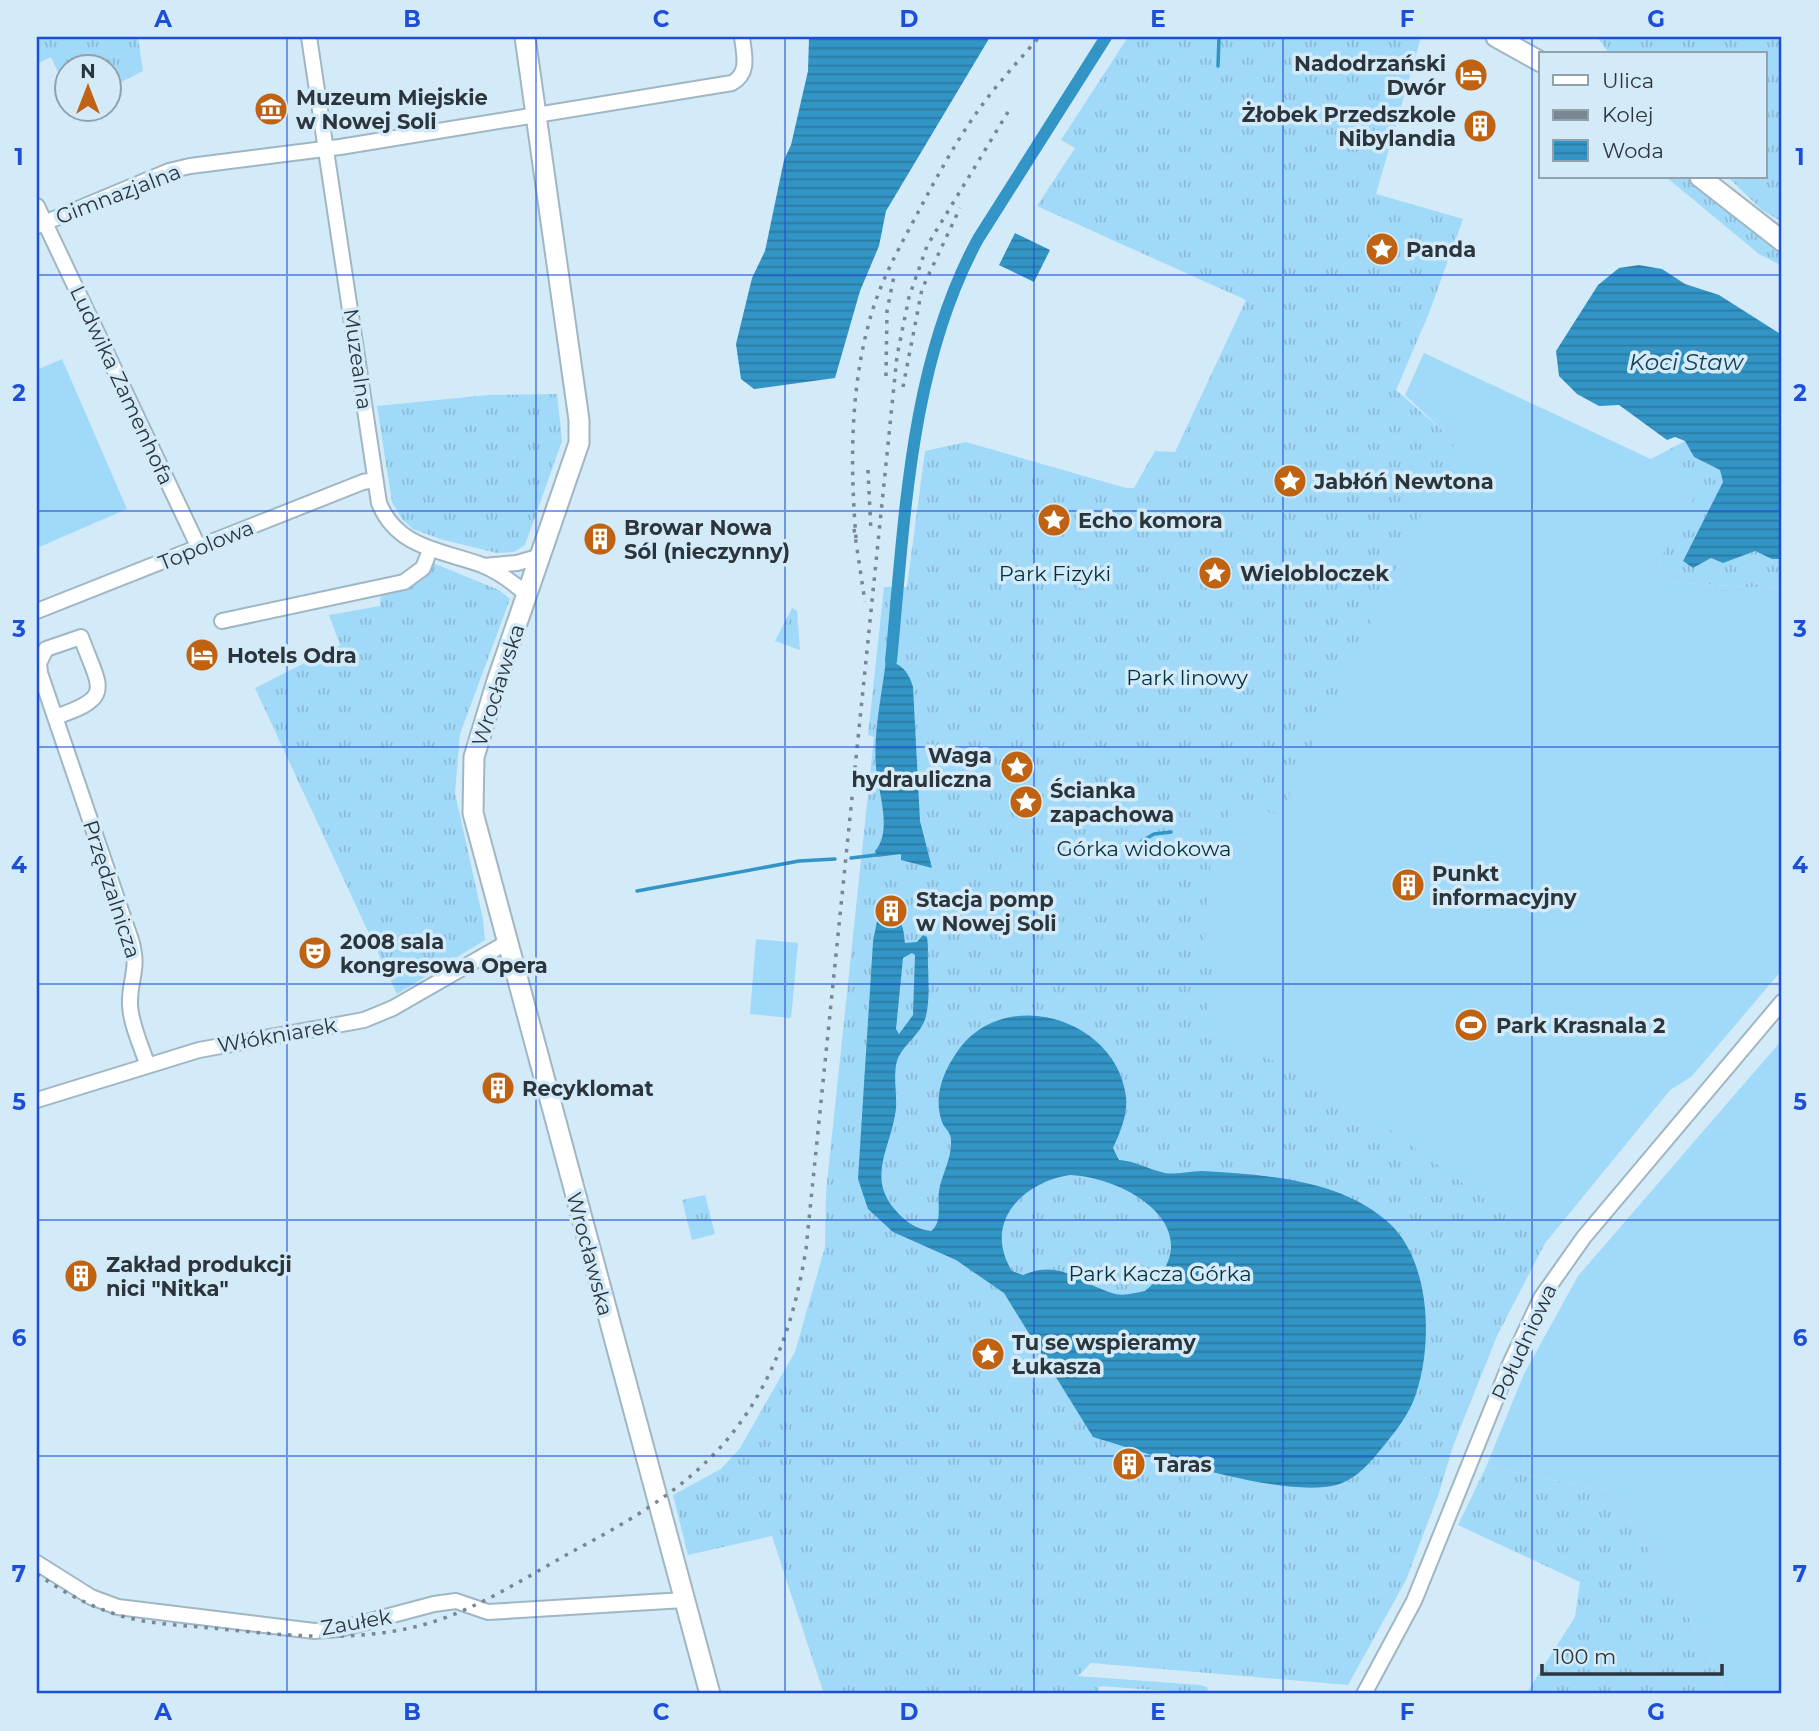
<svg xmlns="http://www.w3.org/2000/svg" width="1819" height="1731" viewBox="0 0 1819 1731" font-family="Montserrat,sans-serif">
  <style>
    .grass { fill: url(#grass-tufts) }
    .garden { fill: #a1d9f9 }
    .water { fill: url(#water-rules); fill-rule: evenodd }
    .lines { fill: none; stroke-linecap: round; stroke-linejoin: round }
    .stream { stroke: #3295c5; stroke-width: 3.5 }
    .canal { stroke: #3295c5; stroke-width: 12 }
    .street-casing { stroke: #9fb6c3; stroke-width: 18 }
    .secondary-casing { stroke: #9fb6c3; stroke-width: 23 }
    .street { stroke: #fff; stroke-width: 14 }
    .secondary { stroke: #fff; stroke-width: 19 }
    .rail { stroke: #788791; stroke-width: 3.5; stroke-dasharray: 3.5 7; stroke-linecap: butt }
    .grid { fill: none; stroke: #1d4ed8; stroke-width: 2; stroke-opacity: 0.55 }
    .labels { text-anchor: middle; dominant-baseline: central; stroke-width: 7; stroke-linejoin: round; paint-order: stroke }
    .poi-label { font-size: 21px; font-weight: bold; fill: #2c353b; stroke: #d3eaf8; text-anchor: start }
    .street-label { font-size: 21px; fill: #2c353b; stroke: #d3eaf8 }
    .park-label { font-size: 21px; fill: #043044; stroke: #d3eaf8 }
    .water-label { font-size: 23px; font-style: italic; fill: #174055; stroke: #d3eaf8 }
    .neatline { fill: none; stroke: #1d4ed8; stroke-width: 2.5 }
    .grid-label { font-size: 23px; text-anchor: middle; font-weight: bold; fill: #1d4ed8 }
  </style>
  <defs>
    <pattern id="grass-tufts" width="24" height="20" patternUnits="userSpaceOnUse" patternTransform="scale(1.75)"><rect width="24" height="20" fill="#a1d9f9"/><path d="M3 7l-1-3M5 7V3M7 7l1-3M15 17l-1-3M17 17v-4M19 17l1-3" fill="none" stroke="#8bbbd6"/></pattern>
    <pattern id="water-rules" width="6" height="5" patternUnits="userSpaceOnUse" patternTransform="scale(1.75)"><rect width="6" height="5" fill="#3295c5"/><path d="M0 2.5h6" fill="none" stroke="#2b7aa1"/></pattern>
  </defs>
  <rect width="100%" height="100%" fill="#d3eaf8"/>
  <path class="grass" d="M 37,37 L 138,37 L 143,71 L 109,88 L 108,66 L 66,66 L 66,90 L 51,57 L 37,64 Z
    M 1128,37 L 1421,37 L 1376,194 L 1463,219 L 1429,313 L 1396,390 L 1456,442 L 1280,816 L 1692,1076 L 1670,1090 L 1545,1243 L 1497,1336 L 1453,1446 L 1439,1493 L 1406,1580 L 1348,1685 L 1091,1663 L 1078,1676 L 1200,1685 L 1207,1687 L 1209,1694 L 1099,1686 L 1098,1694 L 824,1694 L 772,1536 L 688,1555 L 673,1495 L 721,1469 L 740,1448 L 795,1352 L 825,1247 L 826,1192 L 874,737 L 868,735 L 884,587 L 907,587 L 925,451 L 966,442 L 1126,488 L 1134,488 L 1155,451 L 1175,452 L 1246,300 L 1037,206 L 1075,148 L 1061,140 Z
    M 1597,37 L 1782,37 L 1782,222 L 1762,210 L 1728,177 L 1765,177 L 1765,54 L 1610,54 Z
    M 1666,177 L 1690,177 L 1728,210 L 1782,248 L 1782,266 L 1759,254 Z
    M 557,394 L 562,441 L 525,545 L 514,552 L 497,553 L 440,539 L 413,529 L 402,519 L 392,502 L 377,406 L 489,395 Z
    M 1685,441 L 1694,457 L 1720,470 L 1723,482 L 1683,561 L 1693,568 L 1711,558 L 1755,551 L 1772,559 L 1782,559 L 1782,589 L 1670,582 L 1659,562 L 1651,459 Z
    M 433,563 L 499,590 L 510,599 L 460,734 L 455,793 L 483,919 L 485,940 L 397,994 L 255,688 L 340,645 L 329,615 L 380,606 L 381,594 C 404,588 420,583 433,563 Z
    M 792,608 L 797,611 L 800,650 L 775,641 Z
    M 705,1195 L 715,1234 L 692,1240 L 682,1200 Z
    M 1486,1467 L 1609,1491 C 1654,1554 1696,1623 1726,1694 L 1526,1694 L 1575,1617 L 1580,1582 L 1458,1525 Z"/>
  <path class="garden" d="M 1424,353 L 1702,483 L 1659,562 L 1670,582 L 1782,589 L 1782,970 L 1692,1076 L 1670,1090 L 1545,1243 L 1313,1074 L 1205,1037 C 1217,1007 1190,989 1237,976 L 1236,967 L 1215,960 L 1205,950 C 1207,910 1205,867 1220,830 C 1224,820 1232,812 1236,802 L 1280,815 L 1455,442 L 1405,395 Z
    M 62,359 L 127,509 L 37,548 L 37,370 Z
    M 756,939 L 798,943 L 791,1018 L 750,1014 Z
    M 1782,1040 L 1782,1694 L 1726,1694 C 1696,1623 1654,1554 1609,1491 L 1486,1467 L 1524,1374 L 1578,1276 Z"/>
  <path class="water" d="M 809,37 L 990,37 L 886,211 L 879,246 L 860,291 L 835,378 L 754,389 L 741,379 L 736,344 L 752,278 L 765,251 L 784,160 L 791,145 L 808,71 Z
    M 1015,233 L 1050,250 L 1034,282 L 999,265 Z
    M 1639,265 L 1662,269 L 1685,284 L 1719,295 L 1782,335 L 1782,559 L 1772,559 L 1755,551 L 1723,563 L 1711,558 L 1693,568 L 1683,561 L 1723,482 L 1720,470 L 1694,457 L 1685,441 L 1675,437 L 1667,440 L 1619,405 L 1599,406 L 1577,394 L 1559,376 L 1556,351 L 1598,285 L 1619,268 Z
    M 886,660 C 901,663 909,672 913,687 L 920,821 L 932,868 L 901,860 L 901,854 L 877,857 L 875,851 C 893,831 878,792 876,767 C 873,733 882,694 886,660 Z
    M 883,917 C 903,919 903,924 905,943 L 917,942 L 923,935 L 927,937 L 928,946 C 927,968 931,995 926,1016 C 922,1034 902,1045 897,1061 C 893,1075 897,1094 896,1109 C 891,1149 864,1179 899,1214 C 907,1223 919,1230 931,1231 C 943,1222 937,1205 939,1191 C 942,1173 952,1159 951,1140 C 951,1132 944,1128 942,1122 C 933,1097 943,1072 957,1052 C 1003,984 1117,1018 1126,1097 C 1128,1114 1120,1133 1113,1148 L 1119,1160 C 1136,1161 1149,1170 1165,1173 C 1176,1175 1190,1171 1202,1171 C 1263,1175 1339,1178 1388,1222 C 1432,1261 1434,1350 1413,1402 C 1404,1422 1391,1437 1377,1454 C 1366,1467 1353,1481 1336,1485 C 1281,1499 1149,1454 1093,1437 L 1004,1293 L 956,1260 L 893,1232 L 868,1209 L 858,1179 L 873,942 L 877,921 ZM 912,953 L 915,955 L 913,1015 L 899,1034 L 896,1029 L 903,958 ZM 1070,1175 C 1131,1178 1214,1232 1145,1291 C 1134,1293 1122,1297 1112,1293 C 1077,1282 1061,1259 1023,1275 L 1012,1271 C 982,1222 1023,1182 1070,1175 Z"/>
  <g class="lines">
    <path class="stream" d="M 1218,66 L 1219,37
      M 1142,841 L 1154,834 L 1171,832
      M 851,858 L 876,855
      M 637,891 L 799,861 L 835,859"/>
    <path class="canal" d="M 891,661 C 905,519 909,366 978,239 L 1106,37"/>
    <defs>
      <path id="street" d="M 309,37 L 379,503 C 397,548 441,550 482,565 C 499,572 514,583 527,595
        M 37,206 L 199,548
        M 37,226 L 169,171 L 190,166 L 340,147 L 732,83 C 750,73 744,55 742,37
        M 484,566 L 517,563 L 541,556
        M 37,611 L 363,482 L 375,480
        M 222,621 L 404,582 L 423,568 L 430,550
        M 55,717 C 115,697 100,689 81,637 L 46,649 L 39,663 L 40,673 L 131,940 C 140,970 129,979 130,1005 C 131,1025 141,1045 147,1064
        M 37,1100 L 199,1050 L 364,1020 L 393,1008 L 506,943
        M 37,1563 L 91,1597 L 118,1607 L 314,1631 L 340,1629 L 434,1604 L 456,1601 L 488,1612 L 684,1600
        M 1364,1694 L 1414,1601 L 1510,1364 L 1541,1298 L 1584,1237 L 1782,1002"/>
      <path id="secondary" d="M 525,37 L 579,420 L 579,443 L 497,681 L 474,757 L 473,813 L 710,1694
        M 1496,37 L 1541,62
        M 1700,177 L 1782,241"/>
    </defs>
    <use href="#street" class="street-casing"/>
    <use href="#secondary" class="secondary-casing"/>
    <use href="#street" class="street"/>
    <use href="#secondary" class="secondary"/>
    <path class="rail" d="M 886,376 L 887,311 L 894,276
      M 903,387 L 922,289 L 960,208
      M 868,470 L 871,532
      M 854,529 L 865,602
      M 856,538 C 850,463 850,384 872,312 C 882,279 898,250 914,220 C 933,184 952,148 975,115 C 994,87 1017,63 1039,37
      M 37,1574 C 60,1590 85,1604 112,1613 C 143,1624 178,1625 211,1628 C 282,1635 355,1644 426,1624 C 479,1609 529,1575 577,1549 C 641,1515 703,1478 745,1416 C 780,1364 796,1310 806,1249 L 897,356 L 909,297 L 927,246 L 1008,112"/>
  </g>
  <path class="grid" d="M 287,37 L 287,1694M 536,37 L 536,1694M 785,37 L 785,1694M 1034,37 L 1034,1694M 1283,37 L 1283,1694M 1532,37 L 1532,1694M 37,275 L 1782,275M 37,511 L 1782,511M 37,747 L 1782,747M 37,984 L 1782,984M 37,1220 L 1782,1220M 37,1456 L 1782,1456"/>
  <defs>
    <symbol id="hotel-disc" viewBox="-11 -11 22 22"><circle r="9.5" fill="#bf6211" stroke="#d3eaf8"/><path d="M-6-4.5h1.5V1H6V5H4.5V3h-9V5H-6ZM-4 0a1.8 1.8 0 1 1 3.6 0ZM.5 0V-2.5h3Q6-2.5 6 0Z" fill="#fff"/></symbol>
    <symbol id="museum-disc" viewBox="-11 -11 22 22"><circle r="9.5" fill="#bf6211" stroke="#d3eaf8"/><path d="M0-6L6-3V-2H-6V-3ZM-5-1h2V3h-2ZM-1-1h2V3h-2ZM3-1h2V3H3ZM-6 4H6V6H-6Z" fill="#fff"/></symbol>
    <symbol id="building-disc" viewBox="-11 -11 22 22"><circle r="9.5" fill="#bf6211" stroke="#d3eaf8"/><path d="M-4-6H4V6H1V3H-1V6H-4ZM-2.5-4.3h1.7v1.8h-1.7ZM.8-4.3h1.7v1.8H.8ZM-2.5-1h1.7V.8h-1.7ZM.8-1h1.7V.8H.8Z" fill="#fff"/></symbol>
    <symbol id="sight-disc" viewBox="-11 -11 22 22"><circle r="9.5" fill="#bf6211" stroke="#d3eaf8"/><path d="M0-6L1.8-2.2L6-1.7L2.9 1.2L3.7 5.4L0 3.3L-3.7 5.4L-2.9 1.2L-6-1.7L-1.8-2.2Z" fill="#fff"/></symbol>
    <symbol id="theatre-disc" viewBox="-11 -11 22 22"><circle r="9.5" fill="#bf6211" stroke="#d3eaf8"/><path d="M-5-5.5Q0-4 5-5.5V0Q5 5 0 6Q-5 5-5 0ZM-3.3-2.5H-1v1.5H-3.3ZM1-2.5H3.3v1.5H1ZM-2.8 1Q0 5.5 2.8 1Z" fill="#fff"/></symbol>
    <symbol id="stadium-disc" viewBox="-11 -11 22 22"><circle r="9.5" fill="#bf6211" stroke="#d3eaf8"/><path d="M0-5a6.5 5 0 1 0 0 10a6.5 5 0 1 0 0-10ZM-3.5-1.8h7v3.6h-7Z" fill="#fff"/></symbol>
  </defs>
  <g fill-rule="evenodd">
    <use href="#hotel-disc" x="1452" y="56" width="38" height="38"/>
    <use href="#museum-disc" x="252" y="90" width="38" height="38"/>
    <use href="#building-disc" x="1461" y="107" width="38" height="38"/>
    <use href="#sight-disc" x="1363" y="230" width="38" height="38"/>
    <use href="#sight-disc" x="1271" y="462" width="38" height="38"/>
    <use href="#sight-disc" x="1035" y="501" width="38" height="38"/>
    <use href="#building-disc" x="581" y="520" width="38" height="38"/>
    <use href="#sight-disc" x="1196" y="554" width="38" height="38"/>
    <use href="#hotel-disc" x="183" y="636" width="38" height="38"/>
    <use href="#sight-disc" x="998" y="748" width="38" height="38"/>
    <use href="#sight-disc" x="1007" y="783" width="38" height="38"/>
    <use href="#building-disc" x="1389" y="866" width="38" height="38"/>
    <use href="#building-disc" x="872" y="892" width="38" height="38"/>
    <use href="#theatre-disc" x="296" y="934" width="38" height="38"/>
    <use href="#stadium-disc" x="1452" y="1006" width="38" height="38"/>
    <use href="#building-disc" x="479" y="1069" width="38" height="38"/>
    <use href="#building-disc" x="62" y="1257" width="38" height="38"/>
    <use href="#sight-disc" x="969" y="1335" width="38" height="38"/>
    <use href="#building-disc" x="1110" y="1445" width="38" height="38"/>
  </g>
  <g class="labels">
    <g class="poi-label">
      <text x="1446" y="63" text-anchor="end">Nadodrzański<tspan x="1446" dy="24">Dwór</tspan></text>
      <text x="296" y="97">Muzeum Miejskie<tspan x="296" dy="24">w Nowej Soli</tspan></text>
      <text x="1456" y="114" text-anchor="end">Żłobek Przedszkole<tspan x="1456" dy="24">Nibylandia</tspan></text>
      <text x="1406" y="249">Panda</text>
      <text x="1314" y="481">Jabłóń Newtona</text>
      <text x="1078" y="520">Echo komora</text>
      <text x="624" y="527">Browar Nowa<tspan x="624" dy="24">Sól (nieczynny)</tspan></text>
      <text x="1240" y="573">Wielobloczek</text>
      <text x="227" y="655">Hotels Odra</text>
      <text x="992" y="755" text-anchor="end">Waga<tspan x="992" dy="24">hydrauliczna</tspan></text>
      <text x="1050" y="790">Ścianka<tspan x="1050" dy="24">zapachowa</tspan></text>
      <text x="1432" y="873">Punkt<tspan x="1432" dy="24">informacyjny</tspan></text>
      <text x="916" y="899">Stacja pomp<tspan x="916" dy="24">w Nowej Soli</tspan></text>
      <text x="340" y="941">2008 sala<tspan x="340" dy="24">kongresowa Opera</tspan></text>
      <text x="1496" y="1025">Park Krasnala 2</text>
      <text x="522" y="1088">Recyklomat</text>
      <text x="106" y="1264">Zakład produkcji<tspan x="106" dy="24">nici "Nitka"</tspan></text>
      <text x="1012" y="1342">Tu se wspieramy<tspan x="1012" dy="24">Łukasza</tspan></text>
      <text x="1154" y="1464">Taras</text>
    </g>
    <g class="street-label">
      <text transform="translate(118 194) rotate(-21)">Gimnazjalna</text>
      <text transform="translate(358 359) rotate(82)">Muzealna</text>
      <text transform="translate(122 385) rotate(65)">Ludwika Zamenhofa</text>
      <text transform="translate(206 545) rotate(-22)">Topolowa</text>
      <text transform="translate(498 685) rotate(-72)">Wrocławska</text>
      <text transform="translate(112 889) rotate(72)">Przędzalnicza</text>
      <text transform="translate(277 1035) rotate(-10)">Włókniarek</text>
      <text transform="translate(590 1254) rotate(75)">Wrocławska</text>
      <text transform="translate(1524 1342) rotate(-65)">Południowa</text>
      <text transform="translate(356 1622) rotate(-10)">Zaułek</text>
    </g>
    <g class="park-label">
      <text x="1055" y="573">Park Fizyki</text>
      <text x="1187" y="677">Park linowy</text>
      <text x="1144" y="848">Górka widokowa</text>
      <text x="1160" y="1273">Park Kacza Górka</text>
    </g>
    <g class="water-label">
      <text x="1686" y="362">Koci Staw</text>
    </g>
  </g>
  <rect width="1819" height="1731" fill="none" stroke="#d3eaf8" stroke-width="77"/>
  <rect x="1539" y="52" width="228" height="126" fill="#d3eaf8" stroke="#90a2ac" stroke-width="2"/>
  <rect x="1553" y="75" width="35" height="10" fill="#ffffff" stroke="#90a2ac" stroke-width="2"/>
  <text x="1602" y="88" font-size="21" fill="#2c353b">Ulica</text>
  <rect x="1553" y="110" width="35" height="10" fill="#788791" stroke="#90a2ac" stroke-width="2"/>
  <text x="1602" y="122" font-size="21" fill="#2c353b">Kolej</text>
  <rect x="1553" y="140" width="35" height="21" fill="url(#water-rules)" stroke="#90a2ac" stroke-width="2"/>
  <text x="1602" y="158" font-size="21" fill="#2c353b">Woda</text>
  <g transform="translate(88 88)"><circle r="33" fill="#d3eaf8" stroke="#90a2ac" stroke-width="2"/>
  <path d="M0-5L12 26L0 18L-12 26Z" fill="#bf6211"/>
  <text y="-10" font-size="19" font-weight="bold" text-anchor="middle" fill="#2c353b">N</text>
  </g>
  <path d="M1542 1664v10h180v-10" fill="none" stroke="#2c353b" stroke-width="3.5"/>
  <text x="1553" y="1664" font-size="21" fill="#2c353b" stroke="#d3eaf8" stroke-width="5" paint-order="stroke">100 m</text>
  <rect x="38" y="38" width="1742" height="1654" class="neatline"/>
  <g class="grid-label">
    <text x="163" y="27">A</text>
    <text x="412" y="27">B</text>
    <text x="661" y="27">C</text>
    <text x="909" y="27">D</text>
    <text x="1158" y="27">E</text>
    <text x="1407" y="27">F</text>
    <text x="1656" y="27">G</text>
    <text x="19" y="165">1</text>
    <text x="1800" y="165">1</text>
    <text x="19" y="401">2</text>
    <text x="1800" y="401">2</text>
    <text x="19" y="637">3</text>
    <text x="1800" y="637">3</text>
    <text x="19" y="873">4</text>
    <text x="1800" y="873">4</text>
    <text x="19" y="1110">5</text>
    <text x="1800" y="1110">5</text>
    <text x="19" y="1346">6</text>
    <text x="1800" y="1346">6</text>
    <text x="19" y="1582">7</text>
    <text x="1800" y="1582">7</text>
    <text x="163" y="1720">A</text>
    <text x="412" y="1720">B</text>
    <text x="661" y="1720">C</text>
    <text x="909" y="1720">D</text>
    <text x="1158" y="1720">E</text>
    <text x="1407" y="1720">F</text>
    <text x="1656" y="1720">G</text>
  </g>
</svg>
